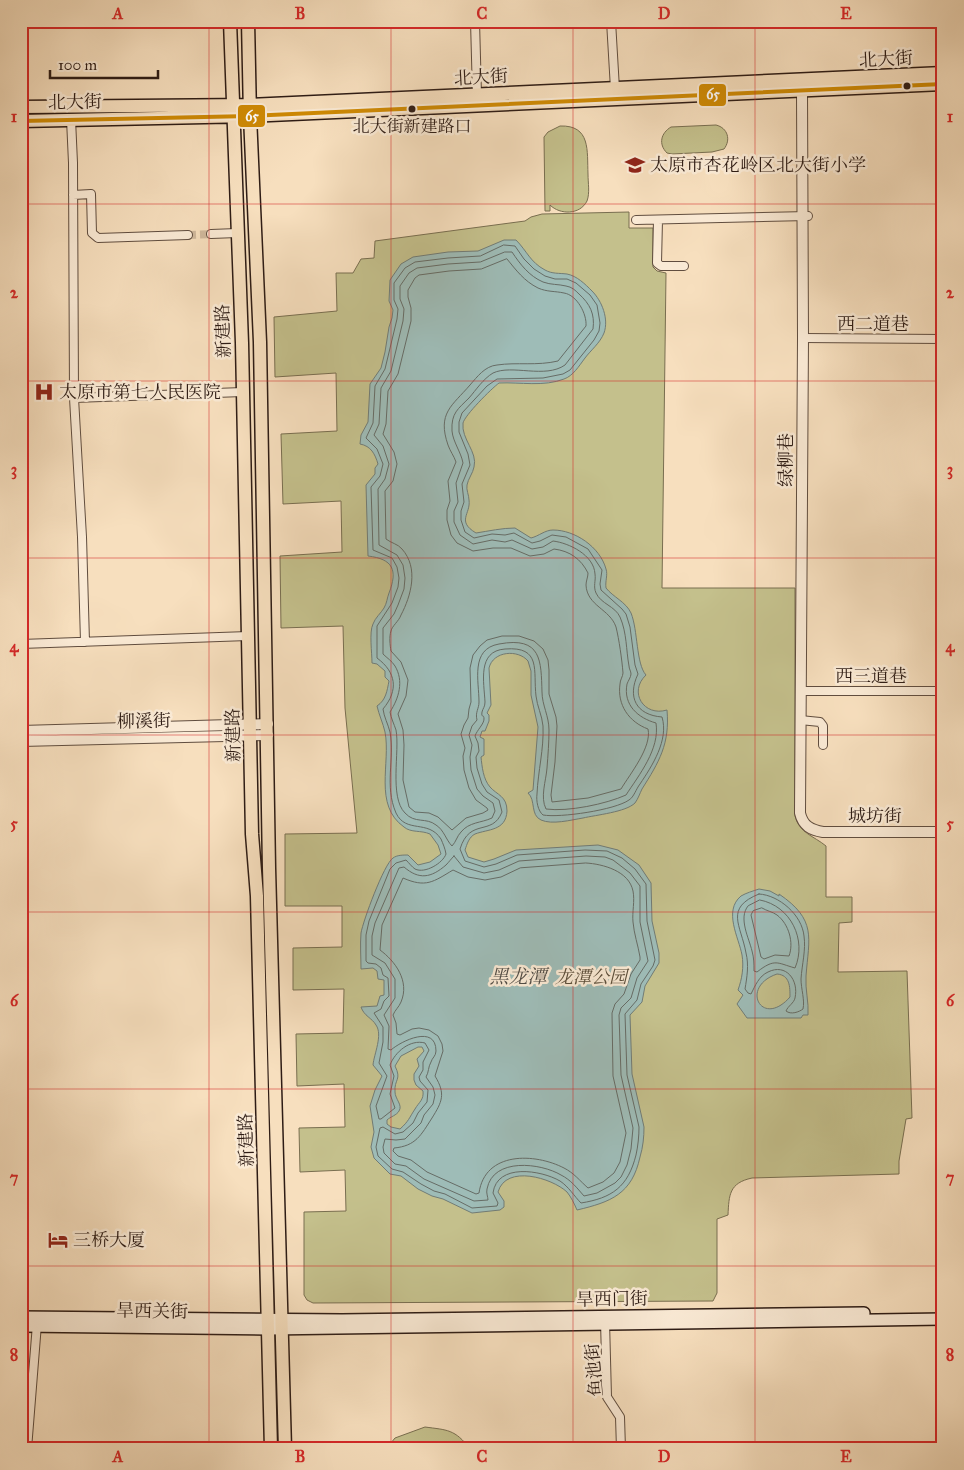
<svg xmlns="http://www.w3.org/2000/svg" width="964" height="1470" viewBox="0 0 964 1470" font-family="'IM FELL Great Primer','Noto Serif SC',serif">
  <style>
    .green { fill: #c4c08c; stroke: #796e50 }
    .water { fill: #9ebcb7; stroke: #717c76; fill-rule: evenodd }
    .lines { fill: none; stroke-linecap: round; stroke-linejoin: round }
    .shore { stroke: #666c66; stroke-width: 1 }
    .minor-tunnel { stroke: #cfb89c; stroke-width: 8; stroke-dasharray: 8 4; stroke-linecap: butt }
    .minor-casing { stroke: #604d3f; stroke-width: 10 }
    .tertiary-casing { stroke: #604d3f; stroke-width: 12 }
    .secondary-casing { stroke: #2e1c15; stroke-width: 14 }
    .primary-casing { stroke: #2e1c15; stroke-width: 15 }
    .minor { stroke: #faead5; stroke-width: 8 }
    .tertiary { stroke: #faead5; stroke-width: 10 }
    .secondary { stroke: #faead5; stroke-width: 11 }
    .primary { stroke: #f7dfbe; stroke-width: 12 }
    .bus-1-casing { stroke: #faead5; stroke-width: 8 }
    .bus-1 { stroke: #cf8a04; stroke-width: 4 }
    .grid { fill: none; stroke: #d62828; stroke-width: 1; stroke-opacity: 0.55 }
    .bus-dot { fill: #2e1c15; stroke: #faead5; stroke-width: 2 }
    .labels { text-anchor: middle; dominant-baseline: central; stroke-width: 5; stroke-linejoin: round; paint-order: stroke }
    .bus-label { font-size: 17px; fill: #2e1c15; stroke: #faead5 }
    .street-label { font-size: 18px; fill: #2e1c15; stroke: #faead5 }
    .poi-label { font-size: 18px; fill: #2e1c15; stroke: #faead5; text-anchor: start }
    .park-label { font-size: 18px; font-style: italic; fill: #5b4d39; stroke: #faead5 }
    .water-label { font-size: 19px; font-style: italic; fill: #504c46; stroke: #faead5 }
    .line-badge { stroke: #faead5; stroke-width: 2 }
    .badge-label { font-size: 14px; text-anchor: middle; font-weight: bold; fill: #fff }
    .neatline { fill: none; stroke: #d62828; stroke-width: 2 }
    .grid-label { font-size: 16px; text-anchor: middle; font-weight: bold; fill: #d62828 }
  </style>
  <rect width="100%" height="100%" fill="#f7dfbe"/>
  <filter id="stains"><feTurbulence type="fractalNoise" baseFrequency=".004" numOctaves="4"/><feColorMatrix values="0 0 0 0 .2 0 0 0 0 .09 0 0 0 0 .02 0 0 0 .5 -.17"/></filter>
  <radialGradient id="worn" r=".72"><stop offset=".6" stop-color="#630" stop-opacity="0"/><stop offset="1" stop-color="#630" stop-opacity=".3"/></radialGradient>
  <path class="green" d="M 716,125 C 728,128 731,140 724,149 L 712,152 L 672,154 L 667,153 C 658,144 661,133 671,127 Z
    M 560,126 C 591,125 587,151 588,174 C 588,183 590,193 587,201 C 580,215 560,215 550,205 L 550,211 L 545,211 L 544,137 L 548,132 Z
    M 629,212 L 629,228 L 653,228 L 653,267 L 657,271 L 666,273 L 662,588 L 795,588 L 795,816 C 799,833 814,836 826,846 L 826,897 L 852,897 L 852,922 L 839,923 L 838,972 L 907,971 L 912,1118 L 906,1119 L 899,1161 L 899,1174 L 752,1178 C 729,1183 729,1195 728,1215 L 717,1219 L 717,1293 L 713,1301 L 313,1303 L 307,1300 L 304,1295 L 304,1212 L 346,1211 L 345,1170 L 300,1172 L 299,1128 L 345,1127 L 344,1084 L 297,1086 L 296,1034 L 343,1033 L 344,989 L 293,990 L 293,948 L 342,947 L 342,906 L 285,906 L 285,834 L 357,833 L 345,708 L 343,626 L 281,628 L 280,556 L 342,552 L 341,501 L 283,504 L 281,434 L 337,431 L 336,373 L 275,377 L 274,317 L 337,311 L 336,273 L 353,273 L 361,259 L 374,258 L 375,241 L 525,221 L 531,217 L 542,214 Z
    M 425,1427 C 447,1430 455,1429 470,1449 L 386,1449 L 395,1438 Z"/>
  <path class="water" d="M 504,240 L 516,240 C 527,251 530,262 545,270 C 552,274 559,273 567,274 C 577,276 585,284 592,291 C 602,301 609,319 604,333 C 600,343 591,350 585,358 C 579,366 573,376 564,379 C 544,387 520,382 499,383 C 491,389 465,415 463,423 C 461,439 478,452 474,467 C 473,473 468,479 467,485 C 466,490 469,495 469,500 C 471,514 456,521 476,533 C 489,531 502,528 515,528 L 531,538 C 539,536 545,530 553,530 C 575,530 600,547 606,569 C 608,575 605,581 606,588 C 613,597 626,602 631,613 C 638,630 636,664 646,675 C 628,692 644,717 667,710 C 670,744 659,762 642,789 C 640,793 638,799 635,803 C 626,812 596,815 583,818 C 571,820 552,825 541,820 C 530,815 536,800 528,793 L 533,790 L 538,727 L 531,695 L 531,671 L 528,661 C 518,649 493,651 489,668 L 491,705 L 487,713 L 489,715 L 489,721 L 485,731 L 482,731 L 480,737 L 484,739 L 484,755 L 481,757 C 482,766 483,779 490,787 C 497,795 507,796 507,811 C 506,831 488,829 475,834 C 469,837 467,844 465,850 L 468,857 L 484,862 L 494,859 L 516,850 L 598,845 L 618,850 L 639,865 L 651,883 L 652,921 L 659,953 L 659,963 L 645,986 L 642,1002 L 630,1015 L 632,1074 L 644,1127 C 644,1137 643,1147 640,1157 C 632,1194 611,1202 577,1210 C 574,1203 571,1197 567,1192 C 552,1178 506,1164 498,1192 L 504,1201 L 504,1207 L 500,1210 L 472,1213 L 443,1199 L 432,1196 L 418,1189 L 401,1176 L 390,1174 L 374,1158 L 371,1147 L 374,1132 L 370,1106 L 375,1090 L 382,1076 L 373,1065 C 374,1054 383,1035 376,1025 C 372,1018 364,1016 361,1007 L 377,1006 L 380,996 L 384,995 L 384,980 L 378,979 L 377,971 L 373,968 L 361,969 C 361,957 360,945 361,933 C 363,921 384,864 393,858 C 397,855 403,855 408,855 L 418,865 L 430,862 L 441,854 L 438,845 L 430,834 C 421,830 411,833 404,827 C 373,805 391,763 385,732 C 383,723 379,715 377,706 C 386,700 387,691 389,681 L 385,677 L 385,671 L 377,664 L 372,663 C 372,653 369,632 373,624 C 375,618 381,613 384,608 C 387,603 387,598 389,593 C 398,570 393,559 368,556 L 366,485 L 375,474 L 375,468 L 378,464 C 375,454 371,446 360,444 L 361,435 L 368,422 L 370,384 L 381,368 L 385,352 L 389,327 L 392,318 L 393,310 L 389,301 L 390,280 L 401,264 L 413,257 L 448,252 L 478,251 ZM 418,1047 L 422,1047 L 424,1051 L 417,1059 L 419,1066 L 414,1074 L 414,1080 L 416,1085 L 423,1091 C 424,1100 419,1102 415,1109 C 409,1118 409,1121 400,1129 L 391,1127 L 387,1124 L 387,1120 C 390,1117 397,1115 399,1111 C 403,1105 395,1099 395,1092 C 394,1079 402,1080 395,1066 L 401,1056 Z
    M 759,889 L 770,891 L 779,896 L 779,894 C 817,920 809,937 806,976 C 805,990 809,1002 808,1015 L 803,1015 L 801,1018 L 747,1018 L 737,1004 L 743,995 L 738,990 C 742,979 744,967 742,955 C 739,938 723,911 741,896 C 746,893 753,891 759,889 ZM 777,974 C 790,975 790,987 790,997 C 762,1029 739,987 777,974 Z"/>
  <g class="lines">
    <path class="shore" d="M 504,245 L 515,246 L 524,259 L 534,269 L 545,276 L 555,279 L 567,279 L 576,283 L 590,295 L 597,305 L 600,323 L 599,331 L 594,340 L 570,370 L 563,374 L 543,378 L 497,379 L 487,386 L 462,413 L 459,422 L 459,432 L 468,454 L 470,465 L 462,484 L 464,502 L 461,511 L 461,520 L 465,532 L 474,538 L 492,534 L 505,535 L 514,533 L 532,543 L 540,541 L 552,535 L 566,537 L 588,549 L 602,570 L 600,584 L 601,590 L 622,609 L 626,614 L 630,627 L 635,665 L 638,674 C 627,697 636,715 662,717 C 669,740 652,766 640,784 C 636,789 634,797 629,800 C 615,810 560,818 543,815 C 538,811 536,801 537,794 C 538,771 544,749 543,726 C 542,715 537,706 536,696 C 533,671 542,646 505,649 C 477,651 484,682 485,702 C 485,707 483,708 482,712 C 481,719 484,713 484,719 C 484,724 477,730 475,736 L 478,743 L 479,751 L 476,757 L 477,768 L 482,784 L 487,792 L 499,800 L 502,812 C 492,837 470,817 460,849 L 465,861 L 484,867 L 496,864 L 517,855 L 585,850 L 607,851 L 622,858 L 635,869 L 646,884 L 647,921 L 655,960 L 653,966 L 641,984 L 637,1000 L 625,1014 L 627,1075 L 639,1127 C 639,1136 638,1146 636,1155 C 628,1187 612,1198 581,1203 C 574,1196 569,1187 560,1181 C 541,1170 497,1163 493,1193 L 498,1203 L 497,1206 L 472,1208 L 445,1194 L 434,1191 L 421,1184 L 403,1172 L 392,1169 L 378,1156 L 376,1147 L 380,1128 L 383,1127 L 395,1134 L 403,1132 L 413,1123 L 418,1113 L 427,1102 L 428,1090 L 420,1081 L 419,1077 L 423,1070 L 423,1062 L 429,1050 L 425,1043 C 410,1039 395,1052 390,1065 L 394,1076 L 390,1094 L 395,1108 L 381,1119 L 379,1119 L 376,1106 L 387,1076 L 379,1063 L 383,1042 L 383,1027 L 374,1013 L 381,1009 L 384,1001 L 389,996 L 388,978 L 383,975 L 381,968 L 376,964 L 368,963 L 366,961 L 366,935 L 369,921 L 390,869 L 396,863 L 406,860 C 409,863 412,867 415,869 C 425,874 443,863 446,854 C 445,848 443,844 441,839 C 428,819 406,834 396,813 C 384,785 395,759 390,732 C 388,724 384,717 383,709 C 399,690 396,672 377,658 L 377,626 L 392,603 L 398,587 L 399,578 L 397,567 L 392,558 L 373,550 L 371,487 L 380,476 L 383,464 L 377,449 L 366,438 L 373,423 L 375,386 L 385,369 L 397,319 L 398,309 L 394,300 L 394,283 L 405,268 L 415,262 L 448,258 L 480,256 Z
      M 505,252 L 512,252 C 520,264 529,276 543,282 C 551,285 558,284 566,286 C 572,287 575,290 579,294 C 590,304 595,314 593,329 L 565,365 C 545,379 512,364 493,373 C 483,379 476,390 469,398 C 458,409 451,413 452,431 C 453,442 461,452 463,463 L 456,483 L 458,502 L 454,511 L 454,522 L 460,535 L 473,544 L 492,540 L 505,542 L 512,540 L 532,549 L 543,547 L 553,541 C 569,543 594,555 595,574 C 596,581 593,586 596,593 C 601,604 615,606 620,617 C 627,633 626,650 629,666 C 629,669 631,671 631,674 C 631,677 628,681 627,684 C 623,705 638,718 656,723 C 660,749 639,775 626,795 C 606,804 568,812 546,809 C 540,797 546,781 547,768 C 548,755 549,742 549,730 C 549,716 542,705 542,692 C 541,661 542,636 499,644 C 470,649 479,681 479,702 C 479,709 475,712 477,720 L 472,726 L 469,735 L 472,745 L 470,757 L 471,770 L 477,789 L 483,796 L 493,803 L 495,811 L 492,818 C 481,823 469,822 461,832 C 457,836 456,842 452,846 C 446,840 444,830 436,825 C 426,817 415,824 405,813 C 389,797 400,751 396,730 C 394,724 391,718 390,712 C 399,698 404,681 395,666 C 392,661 387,658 383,654 L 383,628 L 394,614 L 398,605 L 404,589 L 405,578 L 403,565 L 397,555 L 379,545 L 378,489 L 385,479 L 389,464 L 383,446 L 374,435 L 379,424 L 381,388 L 391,371 L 403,321 L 404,309 L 400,299 L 400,286 L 409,273 L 417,268 L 448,264 L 480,262 Z
      M 507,259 C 516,270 524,281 538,288 C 547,292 555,291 564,293 C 577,295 587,314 586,326 L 558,361 C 537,366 517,362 497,365 C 485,366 477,377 470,385 C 452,406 437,413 448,445 C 450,451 454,456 456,462 L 448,481 L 450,501 L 447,510 L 447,520 L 451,535 L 457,543 L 473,551 L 493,548 L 511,548 L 530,556 L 544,554 L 554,549 C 570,551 581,559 588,573 C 588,577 586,581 586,585 C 587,606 610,609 616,627 C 619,639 622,660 623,673 C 623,676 620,680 620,684 C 617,705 629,722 648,729 C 652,747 630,774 621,789 L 588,798 L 552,802 L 551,795 L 555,762 L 557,726 L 556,717 L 549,694 L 549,670 L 548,660 L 543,649 L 534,641 L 519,636 L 502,636 L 487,640 L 480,646 L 473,655 L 470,668 L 471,702 L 469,709 L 468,718 L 464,725 L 461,734 L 465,748 L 463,756 L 464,770 L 469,788 L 476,800 L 487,808 L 488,810 L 483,813 L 466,818 L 452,830 L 438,817 L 429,813 L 415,812 L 409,807 L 403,780 L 404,745 L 403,730 L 398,714 L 406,696 L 408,680 L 401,662 L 391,651 C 390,645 389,637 391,631 C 392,626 399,621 401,615 C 411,596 419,568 402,549 C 398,544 391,543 386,539 L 385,491 L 393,481 L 397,464 L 394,452 L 383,434 L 386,424 L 388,391 L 398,374 L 411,321 L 411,308 L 408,297 L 408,290 L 415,278 L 419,275 L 449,271 L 481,269 Z
      M 454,856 L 463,867 L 484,873 L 499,870 L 519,861 L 586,856 L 605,857 L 613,860 L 630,873 L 640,886 L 640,922 L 648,961 L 637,978 L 631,998 L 621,1008 L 619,1015 L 621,1075 L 633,1128 L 631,1149 L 627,1165 L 621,1177 L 615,1183 L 597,1193 L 584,1196 C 577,1188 571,1180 561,1175 C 541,1163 493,1157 487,1189 C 486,1193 488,1197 488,1200 L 474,1201 L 424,1179 L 406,1166 L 395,1164 L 384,1153 L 383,1147 L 385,1139 L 396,1140 L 405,1139 L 421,1123 L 424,1115 L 433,1104 L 435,1095 L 433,1087 L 426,1077 C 429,1072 428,1067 431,1062 C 432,1058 436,1056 436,1051 C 436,1024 401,1041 391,1050 L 388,1049 L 389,1026 L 384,1015 L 395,998 L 395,979 L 385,963 L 372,955 L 372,936 L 375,923 L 399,868 L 404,867 C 419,880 431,878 446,865 C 449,862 451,859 454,856 Z
      M 586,863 C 603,864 629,871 633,891 C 635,901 632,912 633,922 C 634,934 638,945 640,957 L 640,960 L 631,974 L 624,994 L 615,1004 L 612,1013 L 613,1076 L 626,1133 L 620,1162 L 614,1173 L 603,1182 L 588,1188 C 580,1181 574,1173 564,1168 C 535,1153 485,1151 479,1193 L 476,1194 L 427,1172 L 411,1160 L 398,1156 L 393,1151 L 394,1148 C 416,1146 421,1135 432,1118 C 442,1102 446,1094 435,1076 L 443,1051 L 442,1044 L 438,1036 L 429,1030 L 419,1028 L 412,1029 L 400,1035 L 397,1034 L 396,1023 L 393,1015 C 395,1010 399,1007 401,1002 C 410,981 395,961 380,950 L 382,925 L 403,878 C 426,888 433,882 453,870 L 468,877 L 485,880 L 501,877 L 520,868 Z
      M 759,894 C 779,895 802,915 804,936 C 806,950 802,964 801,979 C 801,989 805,1000 803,1009 C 799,1012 791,1015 786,1011 C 788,1006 794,1003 795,998 C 799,980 786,963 768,972 C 759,976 755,986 751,994 L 748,993 L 745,989 C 747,977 749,965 746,953 C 741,925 724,908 759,894 Z
      M 760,900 C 791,906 807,940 795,968 C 777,963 775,958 757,972 L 754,971 C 754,964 754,958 752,951 C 749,938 738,918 748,906 Z
      M 762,908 C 767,911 773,912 777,915 C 789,924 794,943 789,956 L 775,955 L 764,959 L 761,957 L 751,915 L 753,911 Z"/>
    <path class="minor-tunnel" d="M 188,235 L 211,234"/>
    <defs>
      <path id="minor" d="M 475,21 L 477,95
        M 611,21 L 615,89
        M 71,119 L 73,163 L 74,398 L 82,537 L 85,642
        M 73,195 L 91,194 L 92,233 L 98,238 L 188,235
        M 636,220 L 808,216
        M 658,220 L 657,263 L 661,266 L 684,266
        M 211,234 L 237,233
        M 803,338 L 943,339
        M 74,398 L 243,392
        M 21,644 L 248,636
        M 800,691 L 943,691
        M 800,720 L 820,722 L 823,726 L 823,745
        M 605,1321 L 607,1397 L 620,1417 L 621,1449
        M 27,1449 L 37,1324"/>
      <path id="tertiary" d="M 802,91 L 803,338 L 800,813 C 803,826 811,830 823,832 L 943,832
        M 21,731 L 268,724
        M 21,741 L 268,735"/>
      <path id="secondary" d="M 21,1317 L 342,1320 L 864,1313
        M 21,1326 L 268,1329 L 943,1319"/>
      <path id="primary" d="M 230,21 L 242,343 L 252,834 L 257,896 L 271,1449
        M 248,21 L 250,116 L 260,342 L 269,868 L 285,1449
        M 21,107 L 251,105 L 943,73
        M 21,121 L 250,116 L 943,84"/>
    </defs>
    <use href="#minor" class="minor-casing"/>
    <use href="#tertiary" class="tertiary-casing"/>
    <use href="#secondary" class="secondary-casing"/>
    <use href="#primary" class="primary-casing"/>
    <use href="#minor" class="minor"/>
    <use href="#tertiary" class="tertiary"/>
    <use href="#secondary" class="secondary"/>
    <use href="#primary" class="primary"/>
    <defs>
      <path id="bus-1" d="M 21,121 L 250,116 L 943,84"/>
    </defs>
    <use href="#bus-1" class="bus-1-casing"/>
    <use href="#bus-1" class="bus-1"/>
  </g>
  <path class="grid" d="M 209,21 L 209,1449M 391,21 L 391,1449M 573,21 L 573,1449M 755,21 L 755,1449M 21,204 L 943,204M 21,381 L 943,381M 21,558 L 943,558M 21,735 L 943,735M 21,912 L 943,912M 21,1089 L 943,1089M 21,1266 L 943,1266"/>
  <defs>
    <symbol id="school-bare" viewBox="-9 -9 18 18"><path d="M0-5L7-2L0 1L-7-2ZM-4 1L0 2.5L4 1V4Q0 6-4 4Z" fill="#8f2418" stroke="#faead5" stroke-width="2.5" paint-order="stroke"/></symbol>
    <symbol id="hospital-bare" viewBox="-9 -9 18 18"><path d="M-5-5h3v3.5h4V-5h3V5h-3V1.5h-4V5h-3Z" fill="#8f2418" stroke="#faead5" stroke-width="2.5" paint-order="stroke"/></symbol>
    <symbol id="hotel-bare" viewBox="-9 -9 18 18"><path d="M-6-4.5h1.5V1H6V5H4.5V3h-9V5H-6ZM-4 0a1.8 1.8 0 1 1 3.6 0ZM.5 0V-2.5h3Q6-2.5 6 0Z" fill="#8f2418" stroke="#faead5" stroke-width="2.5" paint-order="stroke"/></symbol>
  </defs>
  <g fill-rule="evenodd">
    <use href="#school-bare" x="621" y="151" width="28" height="28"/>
    <use href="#hospital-bare" x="30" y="378" width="28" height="28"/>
    <use href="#hotel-bare" x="44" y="1226" width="28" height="28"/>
  </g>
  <g class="bus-dot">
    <circle cx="907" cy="86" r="4.5"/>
    <circle cx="412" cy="109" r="4.5"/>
  </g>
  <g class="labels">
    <g class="bus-label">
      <text x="412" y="126">北大街新建路口</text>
    </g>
    <g class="street-label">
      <text transform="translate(886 59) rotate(-3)">北大街</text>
      <text transform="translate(481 77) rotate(-3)">北大街</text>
      <text transform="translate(75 102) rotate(-1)">北大街</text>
      <text x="873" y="324">西二道巷</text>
      <text transform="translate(223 331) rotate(-92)">新建路</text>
      <text transform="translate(786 460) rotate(-90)">绿柳巷</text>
      <text x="871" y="676">西三道巷</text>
      <text transform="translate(144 721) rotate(-1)">柳溪街</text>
      <text transform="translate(233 735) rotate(-91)">新建路</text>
      <text x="875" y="816">城坊街</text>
      <text transform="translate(246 1140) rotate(-92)">新建路</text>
      <text transform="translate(612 1299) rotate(-1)">旱西门街</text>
      <text transform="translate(152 1311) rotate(1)">旱西关街</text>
      <text transform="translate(594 1370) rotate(-95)">鱼池街</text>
    </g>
    <g class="poi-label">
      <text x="650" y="165">太原市杏花岭区北大街小学</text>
      <text x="59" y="392">太原市第七人民医院</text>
      <text x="73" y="1240">三桥大厦</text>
    </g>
    <g class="park-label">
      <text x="591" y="977">龙潭公园</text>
    </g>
    <g class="water-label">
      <text x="518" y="976">黑龙潭</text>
    </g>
  </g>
  <g class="line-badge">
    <rect x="698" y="83" width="29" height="24" rx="5" fill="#cf8a04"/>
    <rect x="237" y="104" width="29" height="24" rx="5" fill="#cf8a04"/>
  </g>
  <g class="badge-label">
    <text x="713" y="99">65</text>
    <text x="252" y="121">65</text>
  </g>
  <rect width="964" height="1470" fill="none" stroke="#f7dfbe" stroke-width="55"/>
  <path d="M50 70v8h108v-8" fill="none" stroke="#2e1c15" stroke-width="2.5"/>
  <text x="58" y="70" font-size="15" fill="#2e1c15" stroke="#faead5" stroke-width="4" paint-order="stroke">100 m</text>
  <rect x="28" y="28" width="908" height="1414" class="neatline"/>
  <g class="grid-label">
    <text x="118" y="19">A</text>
    <text x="300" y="19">B</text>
    <text x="482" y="19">C</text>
    <text x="664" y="19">D</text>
    <text x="846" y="19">E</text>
    <text x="14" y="122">1</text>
    <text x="950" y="122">1</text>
    <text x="14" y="298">2</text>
    <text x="950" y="298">2</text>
    <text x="14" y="475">3</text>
    <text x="950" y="475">3</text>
    <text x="14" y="652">4</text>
    <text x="950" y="652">4</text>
    <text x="14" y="829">5</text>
    <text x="950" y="829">5</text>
    <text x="14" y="1006">6</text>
    <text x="950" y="1006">6</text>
    <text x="14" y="1183">7</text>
    <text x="950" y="1183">7</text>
    <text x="14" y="1360">8</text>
    <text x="950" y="1360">8</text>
    <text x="118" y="1462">A</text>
    <text x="300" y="1462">B</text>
    <text x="482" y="1462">C</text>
    <text x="664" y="1462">D</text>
    <text x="846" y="1462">E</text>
  </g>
  <rect width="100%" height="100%" filter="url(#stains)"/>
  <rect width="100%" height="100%" fill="url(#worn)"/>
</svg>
